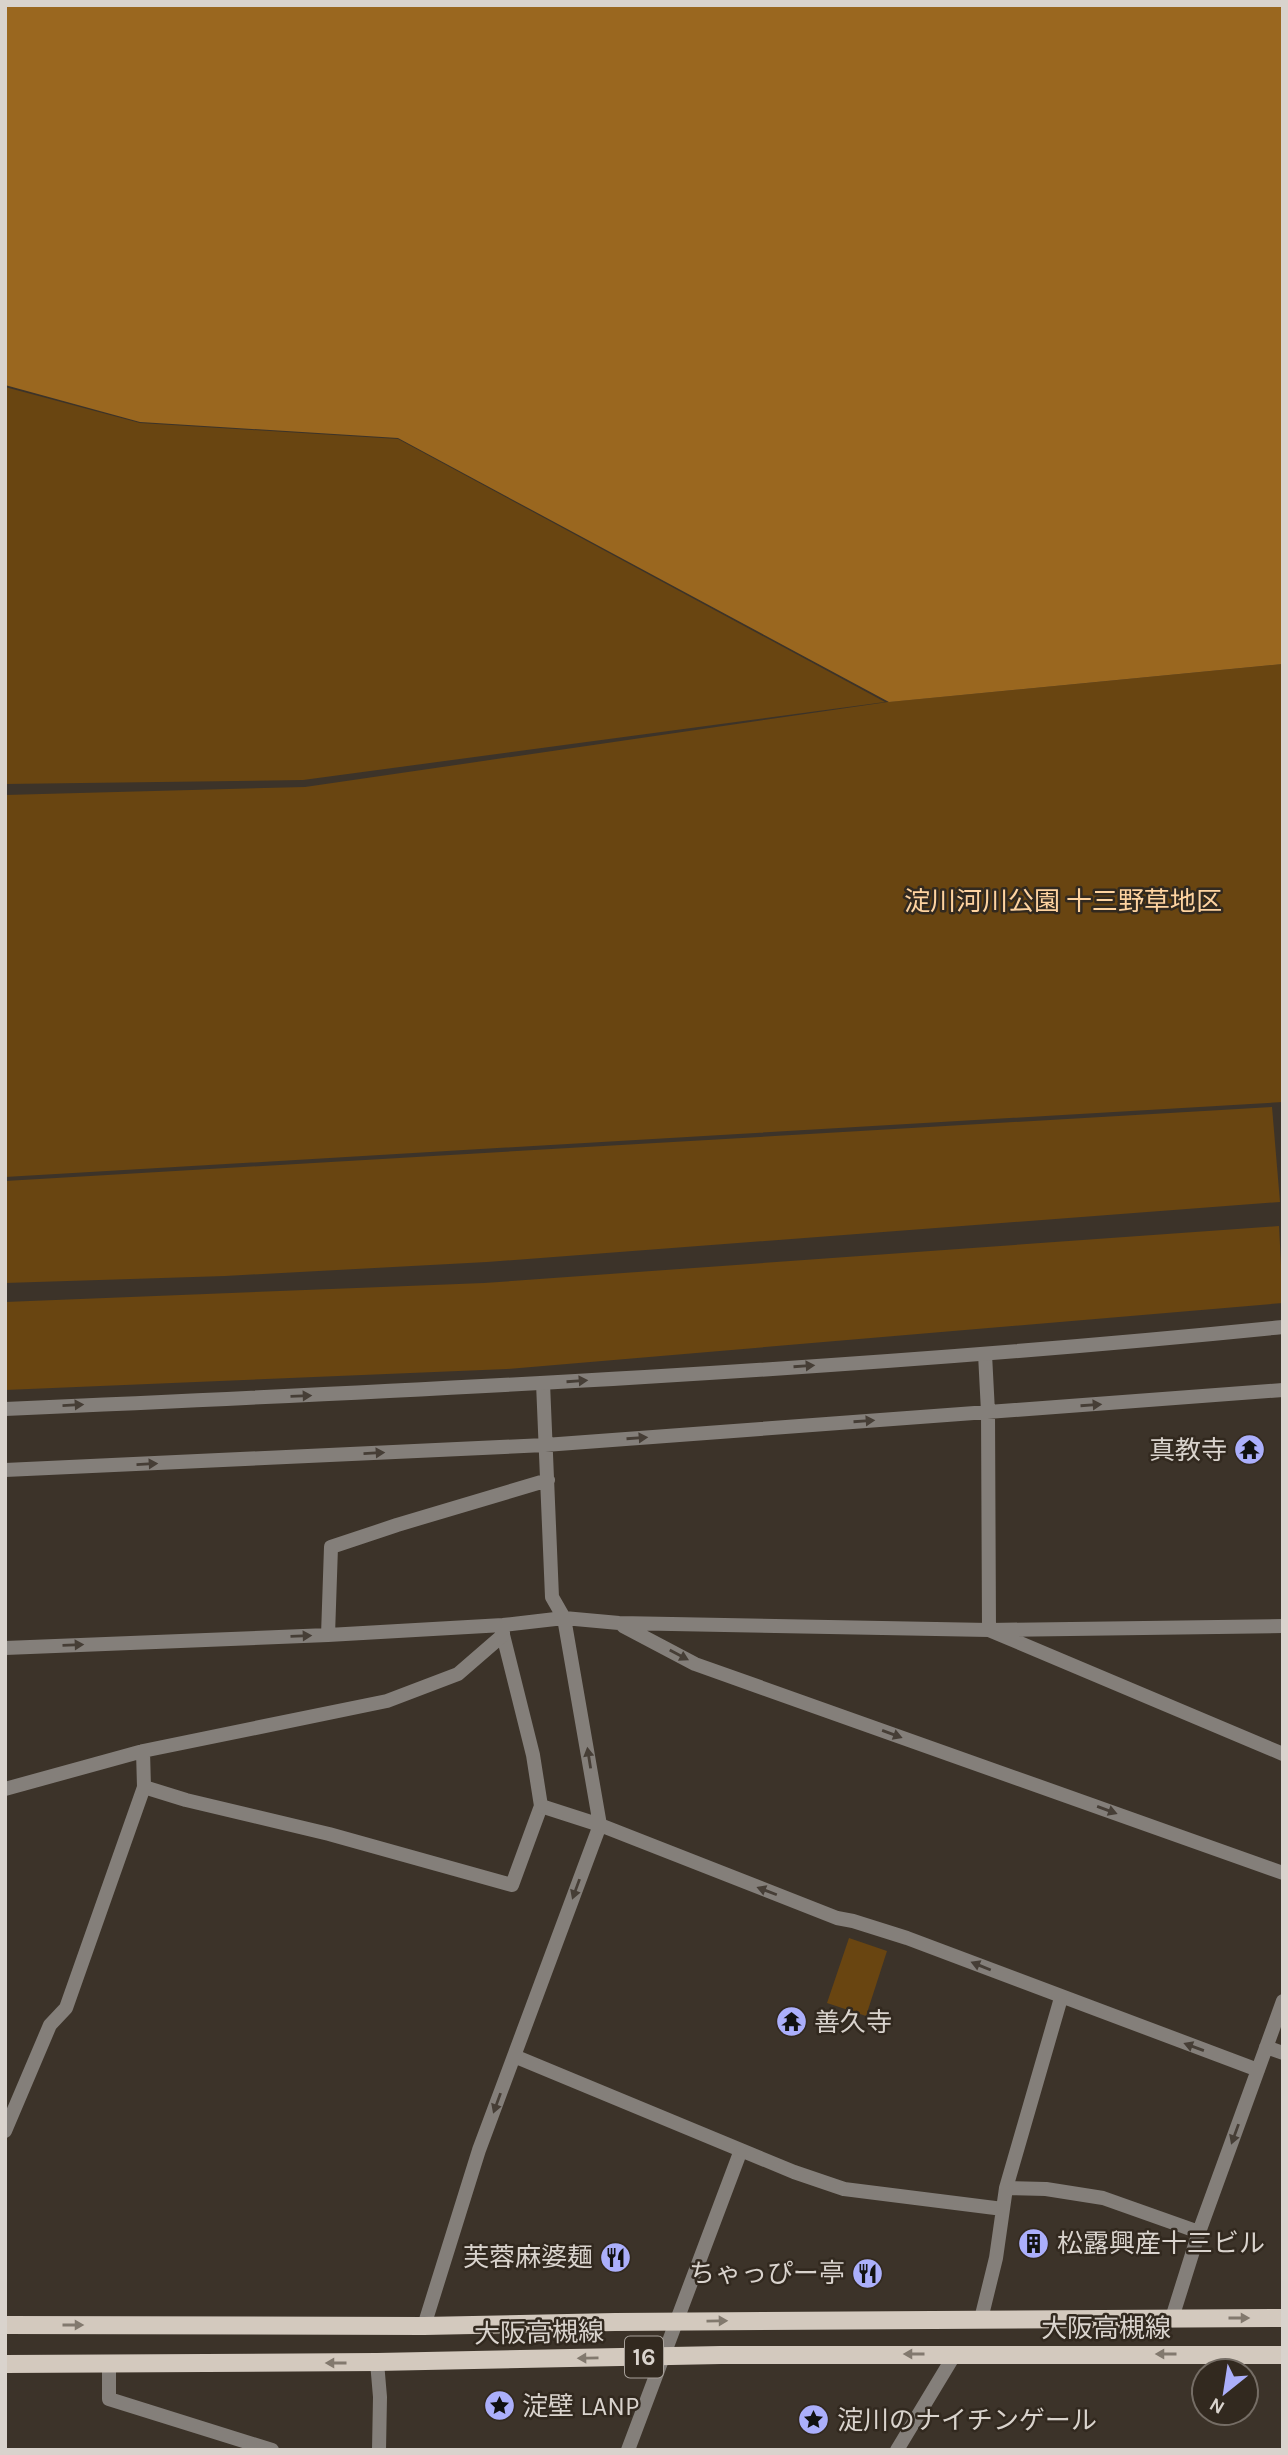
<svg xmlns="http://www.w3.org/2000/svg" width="1288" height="2455" viewBox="0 0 1288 2455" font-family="Karla,'Noto Sans JP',sans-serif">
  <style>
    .green { fill: #694511 }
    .water { fill: #9a671f }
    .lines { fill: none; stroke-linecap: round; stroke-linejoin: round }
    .pedestrian { stroke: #847f7a; stroke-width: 14 }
    .minor { stroke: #847f7a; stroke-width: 14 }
    .tertiary { stroke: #847f7a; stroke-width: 14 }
    .primary { stroke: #d3c9be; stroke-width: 18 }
    .oneway { fill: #463e36 }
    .oneway2 { fill: #82796e }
    .labels { text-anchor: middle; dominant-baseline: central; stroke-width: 5; stroke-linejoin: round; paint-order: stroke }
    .shield { fill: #32291f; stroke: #a7a099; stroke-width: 2 }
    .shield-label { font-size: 24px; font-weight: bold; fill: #d9d3cd }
    .park-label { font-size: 26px; fill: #fed3a0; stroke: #32291f }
    .poi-label { font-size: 26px; fill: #d9d3cd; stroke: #32291f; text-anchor: start }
    .street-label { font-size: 26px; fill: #d9d3cd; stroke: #32291f }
  </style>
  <rect width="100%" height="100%" fill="#3c3329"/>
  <path class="green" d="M 5,387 L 140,423 L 398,439 L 885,702 L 303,780 L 5,784 Z
    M 1283,664 L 1283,1102 L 5,1177 L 5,795 L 305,787 L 888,702 Z
    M 1272,1107 L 1280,1202 L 487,1262 L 225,1276 L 5,1283 L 5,1181 Z
    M 1279,1226 L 1283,1303 L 507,1369 L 5,1390 L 5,1302 L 484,1283 Z
    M 849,1938 L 887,1951 L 866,2016 L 827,2003 Z"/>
  <path class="water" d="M 5,5 L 1283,5 L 1283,664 L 889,702 L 398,438 L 140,422 L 5,385 Z"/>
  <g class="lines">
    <path class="pedestrian" d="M 144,1787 L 186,1800 L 329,1834 L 512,1885 L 541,1806 L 533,1755 L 503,1635"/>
    <path class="minor" d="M 985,1354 L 988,1412 L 989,1630 L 1283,1754
      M 5,1470 L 545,1445 L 1283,1390
      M 623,1626 L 695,1664 L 1283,1873
      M 328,1635 L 331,1547 L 397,1525 L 548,1480
      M 5,1648 L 328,1635 L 503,1625 L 564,1618 L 619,1623 L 989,1630 L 1283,1626
      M 5,1789 L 143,1751 L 387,1701 L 458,1674 L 503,1635 L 503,1625
      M 541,1806 L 600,1825 L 837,1918 L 853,1921 L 907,1938 L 1258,2070
      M 1266,2047 L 1283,2053
      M 514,2056 L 794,2172 L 844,2189 L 1003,2209
      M 5,2131 L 50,2025 L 66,2008 L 144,1787 L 143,1751
      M 1006,2188 L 1046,2189 L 1103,2198 L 1199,2232
      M 1172,2318 L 1199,2232 L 1283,2001
      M 981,2319 L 996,2258 L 1006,2188 L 1061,1998
      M 424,2326 L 479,2150 L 600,1825 L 564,1618 L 552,1597 L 543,1383
      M 377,2362 L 380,2397 L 379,2450
      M 109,2364 L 109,2399 L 272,2450
      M 628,2450 L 741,2150
      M 897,2450 L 955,2354"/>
    <path class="tertiary" d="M 5,1409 C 432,1390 858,1370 1283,1327"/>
    <path class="primary" d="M 5,2325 L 424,2326 L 615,2322 L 1283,2318
      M 5,2364 L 377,2362 L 721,2355 L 1283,2355"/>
  </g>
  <defs><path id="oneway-solid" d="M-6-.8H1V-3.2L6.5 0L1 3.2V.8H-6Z" transform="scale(1.75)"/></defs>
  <g class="oneway">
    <use href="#oneway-solid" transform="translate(804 1366) rotate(-4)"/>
    <use href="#oneway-solid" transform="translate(577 1381) rotate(-4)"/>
    <use href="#oneway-solid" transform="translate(301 1396) rotate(-2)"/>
    <use href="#oneway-solid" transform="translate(73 1405) rotate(-3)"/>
    <use href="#oneway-solid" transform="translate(1091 1405) rotate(-4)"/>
    <use href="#oneway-solid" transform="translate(864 1421) rotate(-4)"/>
    <use href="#oneway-solid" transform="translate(637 1438) rotate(-4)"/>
    <use href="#oneway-solid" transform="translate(374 1453) rotate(-3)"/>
    <use href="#oneway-solid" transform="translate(147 1464) rotate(-3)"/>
    <use href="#oneway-solid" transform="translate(301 1636) rotate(-2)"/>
    <use href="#oneway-solid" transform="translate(73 1645) rotate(-2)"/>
    <use href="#oneway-solid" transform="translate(679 1655) rotate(28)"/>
    <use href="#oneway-solid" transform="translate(892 1734) rotate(20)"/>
    <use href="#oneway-solid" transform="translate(589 1758) rotate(-99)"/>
    <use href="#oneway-solid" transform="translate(1107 1810) rotate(20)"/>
    <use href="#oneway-solid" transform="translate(576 1889) rotate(110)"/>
    <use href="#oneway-solid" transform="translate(767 1891) rotate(-159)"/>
    <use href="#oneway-solid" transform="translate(981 1966) rotate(-158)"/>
    <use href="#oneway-solid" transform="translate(1194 2047) rotate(-160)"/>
    <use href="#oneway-solid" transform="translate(497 2103) rotate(110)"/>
    <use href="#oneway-solid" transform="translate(1235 2134) rotate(110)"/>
  </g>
  <g class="oneway2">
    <use href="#oneway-solid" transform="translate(1239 2318)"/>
    <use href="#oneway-solid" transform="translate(717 2321) rotate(-1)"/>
    <use href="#oneway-solid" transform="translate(73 2325)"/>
    <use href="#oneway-solid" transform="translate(914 2354) rotate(180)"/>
    <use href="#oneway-solid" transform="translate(1166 2354) rotate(-180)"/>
    <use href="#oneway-solid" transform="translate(588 2358) rotate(179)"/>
    <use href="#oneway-solid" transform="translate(336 2363) rotate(180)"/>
  </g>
  <defs>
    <symbol id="temple-disc" viewBox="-11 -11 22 22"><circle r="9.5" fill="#abaffb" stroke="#32291f"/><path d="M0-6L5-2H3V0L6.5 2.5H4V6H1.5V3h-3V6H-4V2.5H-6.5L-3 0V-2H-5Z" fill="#111"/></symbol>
    <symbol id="building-disc" viewBox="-11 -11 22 22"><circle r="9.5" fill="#abaffb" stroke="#32291f"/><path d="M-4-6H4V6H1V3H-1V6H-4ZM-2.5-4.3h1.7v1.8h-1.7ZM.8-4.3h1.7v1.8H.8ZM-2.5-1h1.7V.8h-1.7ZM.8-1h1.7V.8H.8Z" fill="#111"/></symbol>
    <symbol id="restaurant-disc" viewBox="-11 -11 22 22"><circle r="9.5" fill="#abaffb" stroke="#32291f"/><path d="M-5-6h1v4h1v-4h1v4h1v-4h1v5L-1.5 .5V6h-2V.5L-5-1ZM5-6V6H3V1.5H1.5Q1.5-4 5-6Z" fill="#111"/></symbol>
    <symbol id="sight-disc" viewBox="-11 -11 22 22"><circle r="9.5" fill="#abaffb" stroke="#32291f"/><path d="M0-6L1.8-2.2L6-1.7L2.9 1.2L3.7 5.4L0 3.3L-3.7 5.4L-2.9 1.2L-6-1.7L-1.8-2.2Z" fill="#111"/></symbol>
  </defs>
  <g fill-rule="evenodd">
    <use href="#temple-disc" x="1232" y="1432" width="35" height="35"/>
    <use href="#temple-disc" x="774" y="2004" width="35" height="35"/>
    <use href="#building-disc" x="1016" y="2226" width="35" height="35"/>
    <use href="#restaurant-disc" x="598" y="2240" width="35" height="35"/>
    <use href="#restaurant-disc" x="850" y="2256" width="35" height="35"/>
    <use href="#sight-disc" x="482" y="2388" width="35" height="35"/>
    <use href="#sight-disc" x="796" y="2402" width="35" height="35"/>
  </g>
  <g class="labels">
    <rect class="shield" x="625" y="2336.5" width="38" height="41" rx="5"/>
    <g class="shield-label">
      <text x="644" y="2357">16</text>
    </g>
    <g class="park-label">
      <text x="1063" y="901">淀川河川公園 十三野草地区</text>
    </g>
    <g class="poi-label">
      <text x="1227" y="1450" text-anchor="end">真教寺</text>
      <text x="814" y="2022">善久寺</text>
      <text x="1057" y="2243">松露興産十三ビル</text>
      <text x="593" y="2257" text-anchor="end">芙蓉麻婆麺</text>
      <text x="845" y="2273" text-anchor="end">ちゃっぴー亭</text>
      <text x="522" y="2406">淀壁 LANP</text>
      <text x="837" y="2420">淀川のナイチンゲール</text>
    </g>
    <g class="street-label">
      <text x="1106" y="2328">大阪高槻線</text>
      <text transform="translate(539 2333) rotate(-1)">大阪高槻線</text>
    </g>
  </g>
  <rect width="1288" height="2455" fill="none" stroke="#d9d3cd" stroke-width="14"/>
  <g transform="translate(1225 2392) rotate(210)"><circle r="33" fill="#32291f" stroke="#756d65" stroke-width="2"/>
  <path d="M0-5L12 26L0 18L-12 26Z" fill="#abaffb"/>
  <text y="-10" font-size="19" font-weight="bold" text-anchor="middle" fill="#d9d3cd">N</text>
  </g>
</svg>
